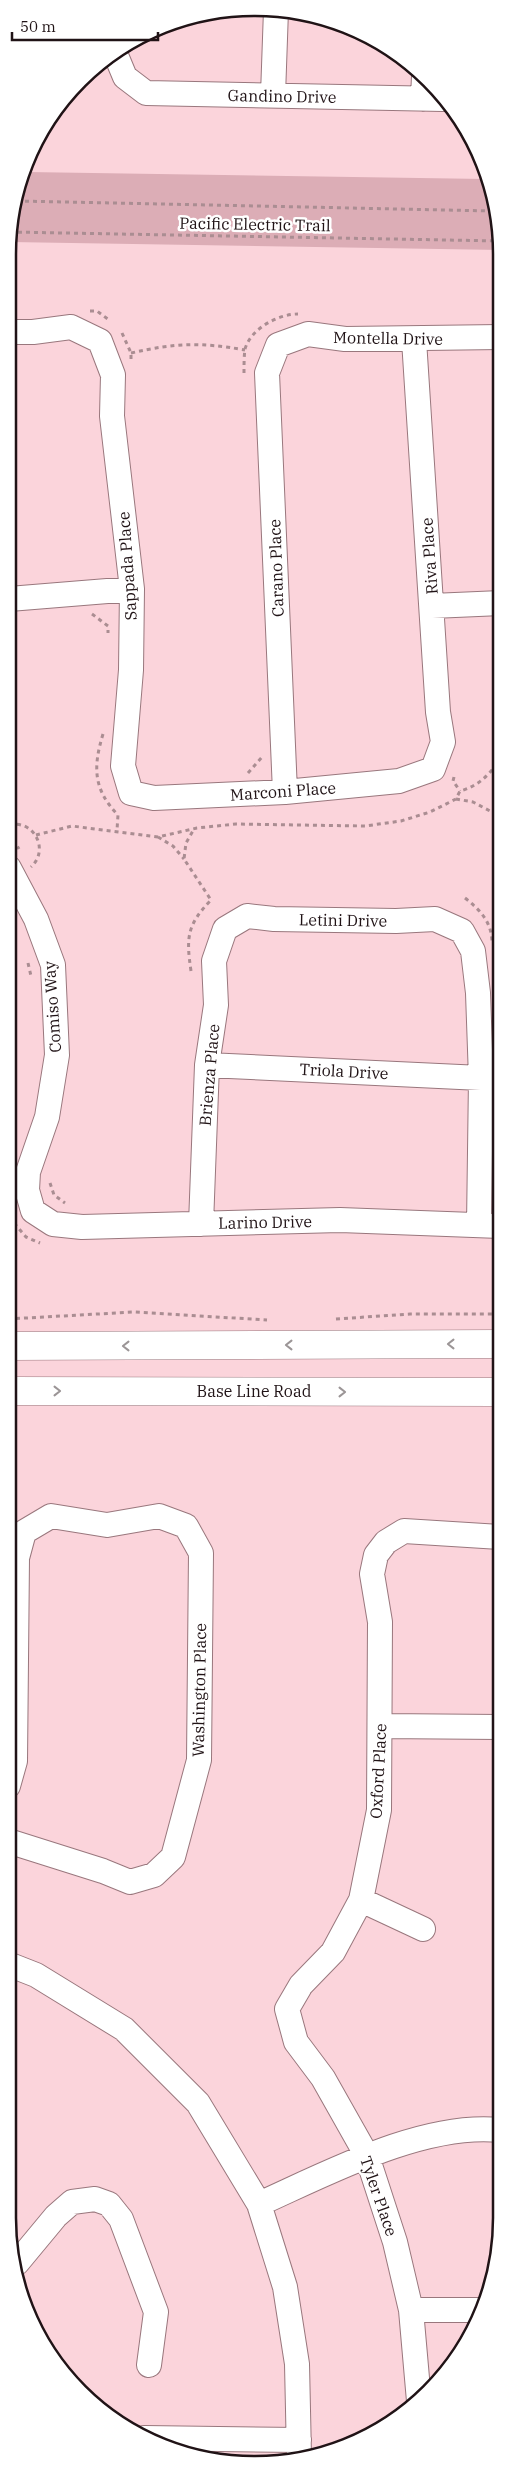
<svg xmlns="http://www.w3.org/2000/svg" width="509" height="2472" viewBox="0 0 509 2472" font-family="'IBM Plex Serif',serif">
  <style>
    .green { fill: #dcadb6 }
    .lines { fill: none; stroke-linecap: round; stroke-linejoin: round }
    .minor-casing { stroke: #99777d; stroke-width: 26 }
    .major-casing { stroke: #99777d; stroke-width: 29 }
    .path { stroke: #aa8d92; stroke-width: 3; stroke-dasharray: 4 4; stroke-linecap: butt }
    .minor { stroke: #fff; stroke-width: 24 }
    .major { stroke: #fff; stroke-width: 28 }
    .oneway { stroke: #9b9596 }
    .labels { text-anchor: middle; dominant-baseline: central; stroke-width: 5; stroke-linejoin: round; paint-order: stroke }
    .street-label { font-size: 16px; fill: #201316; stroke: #fff }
    .rim { fill: none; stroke: #201316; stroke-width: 2.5 }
  </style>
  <rect width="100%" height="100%" fill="#fbd4db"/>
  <path class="green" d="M 27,172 L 485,179 L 501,238 L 501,250 L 10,242 L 10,223 Z"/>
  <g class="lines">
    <defs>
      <path id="minor" d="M 115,53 L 125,77 L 146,93 L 443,99
        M 273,95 L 276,10
        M 423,99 L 424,76
        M 9,332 L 33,332 L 71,327 L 100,341 L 113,375 L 112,416 L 132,589 L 131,670 L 123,766 L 131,793 L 154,798 L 285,792 L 399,781 L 433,769 L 443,742 L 438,712 L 414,340
        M 9,599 L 132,589
        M 432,606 L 501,603
        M 285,792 L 267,373 L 278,345 L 308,334 L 345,339 L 501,337
        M 9,868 L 36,919 L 53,965 L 57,1055 L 47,1117 L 28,1172 L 27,1190 L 33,1211 L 53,1224 L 82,1227 L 340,1220 L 500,1226
        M 207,1065 L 481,1078
        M 201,1224 L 207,1065 L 216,1005 L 214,961 L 225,929 L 247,916 L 274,919 L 396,921 L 435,919 L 462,931 L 473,951 L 478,993 L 481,1078 L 479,1225
        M 381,1726 L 500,1727
        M 8,1841 L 103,1871 L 130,1882 L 154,1875 L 173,1857 L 199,1760 L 201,1553 L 186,1526 L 159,1516 L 107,1525 L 51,1516 L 24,1532 L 17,1558 L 15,1761 L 8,1786
        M 361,1900 L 423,1929
        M 8,1964 L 36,1975 L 124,2029 L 198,2103 L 259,2204 L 285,2287 L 297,2364 L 299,2456
        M 259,2204 C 328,2173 423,2122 500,2130
        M 17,2263 L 56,2216 L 72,2202 L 95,2199 L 109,2204 L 121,2219 L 156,2312 L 149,2365
        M 411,2310 L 479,2310
        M 419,2401 L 411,2310 L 395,2242 L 367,2156 L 323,2078 L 296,2042 L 287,2009 L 301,1985 L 333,1952 L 361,1900 L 379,1810 L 380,1622 L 372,1574 L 376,1555 L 386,1542 L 404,1531 L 500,1537
        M 144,2438 L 299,2440"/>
      <path id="major" d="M 8,1346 L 500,1344
        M 8,1391 L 500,1392"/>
    </defs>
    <use href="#minor" class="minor-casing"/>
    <use href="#major" class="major-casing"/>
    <path class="path" d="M 17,201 L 494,211
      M 10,232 L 501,241
      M 90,311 L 97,311 L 109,320
      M 122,333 L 131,353 L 131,359
      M 131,353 C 175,343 201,342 245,350
      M 244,373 C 244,365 244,356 245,349 C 251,328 279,314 298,314
      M 92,614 L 108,626 L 108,633
      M 103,734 C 93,767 93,789 118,815 L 117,830
      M 248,773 L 262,757
      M 454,777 L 453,781 L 460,791
      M 456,799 L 473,802 L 492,812
      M 9,825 C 34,819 50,850 31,867
      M 9,833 L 19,849
      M 36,835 L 72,826 L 158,837 L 197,828 L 236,824 L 365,826 L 401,821 L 430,812 L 456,799 L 460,791 C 479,786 490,774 501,758
      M 158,837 L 173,846 L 184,859
      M 465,898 C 480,910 491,921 492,941
      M 28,963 L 31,976
      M 191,971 C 186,937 187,925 211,900 L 184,859 L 186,843 L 194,829
      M 50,1183 L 54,1195 L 65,1203
      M 9,1217 L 26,1237 L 40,1243
      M 8,1319 L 134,1312 L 267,1320
      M 336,1319 L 410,1314 L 500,1314"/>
    <use href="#minor" class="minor"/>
    <use href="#major" class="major"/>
  </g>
  <defs><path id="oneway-chevron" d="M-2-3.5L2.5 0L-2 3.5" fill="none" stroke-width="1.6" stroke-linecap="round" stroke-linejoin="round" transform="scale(1.25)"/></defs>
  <g class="oneway">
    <use href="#oneway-chevron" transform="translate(451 1344) rotate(180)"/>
    <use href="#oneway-chevron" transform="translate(289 1345) rotate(180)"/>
    <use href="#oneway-chevron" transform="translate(126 1346) rotate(180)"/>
    <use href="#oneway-chevron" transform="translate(57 1391)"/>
    <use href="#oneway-chevron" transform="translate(342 1392)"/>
  </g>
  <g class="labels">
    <g class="street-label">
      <text transform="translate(282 96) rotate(1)">Gandino Drive</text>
      <text transform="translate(255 224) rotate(1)">Pacific Electric Trail</text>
      <text transform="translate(388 338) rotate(1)">Montella Drive</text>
      <text transform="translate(429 556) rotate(-94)">Riva Place</text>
      <text transform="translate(127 566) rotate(-94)">Sappada Place</text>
      <text transform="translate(276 568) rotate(-92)">Carano Place</text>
      <text transform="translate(283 791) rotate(-4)">Marconi Place</text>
      <text transform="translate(343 920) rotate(1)">Letini Drive</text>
      <text transform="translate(52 1007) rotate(-94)">Comiso Way</text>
      <text transform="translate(344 1071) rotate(3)">Triola Drive</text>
      <text transform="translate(209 1075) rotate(-85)">Brienza Place</text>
      <text transform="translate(265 1222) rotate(-1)">Larino Drive</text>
      <text x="254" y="1391">Base Line Road</text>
      <text transform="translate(199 1690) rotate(-89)">Washington Place</text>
      <text transform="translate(378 1771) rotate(-87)">Oxford Place</text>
      <text transform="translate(379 2196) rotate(71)">Tyler Place</text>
    </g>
  </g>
  <path d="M0 0H509V2472H0ZM254 16H255A238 238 0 0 1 493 254V2218A238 238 0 0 1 255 2456H254A238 238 0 0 1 16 2218V254A238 238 0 0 1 254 16Z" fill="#fff" fill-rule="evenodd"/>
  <path class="rim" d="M254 16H255A238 238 0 0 1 493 254V2218A238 238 0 0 1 255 2456H254A238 238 0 0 1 16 2218V254A238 238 0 0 1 254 16Z"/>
  <path d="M12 32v8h146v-8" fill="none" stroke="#201316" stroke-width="2.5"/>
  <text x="20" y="32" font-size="15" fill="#201316" stroke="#ffffff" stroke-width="4" paint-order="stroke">50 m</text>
</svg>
